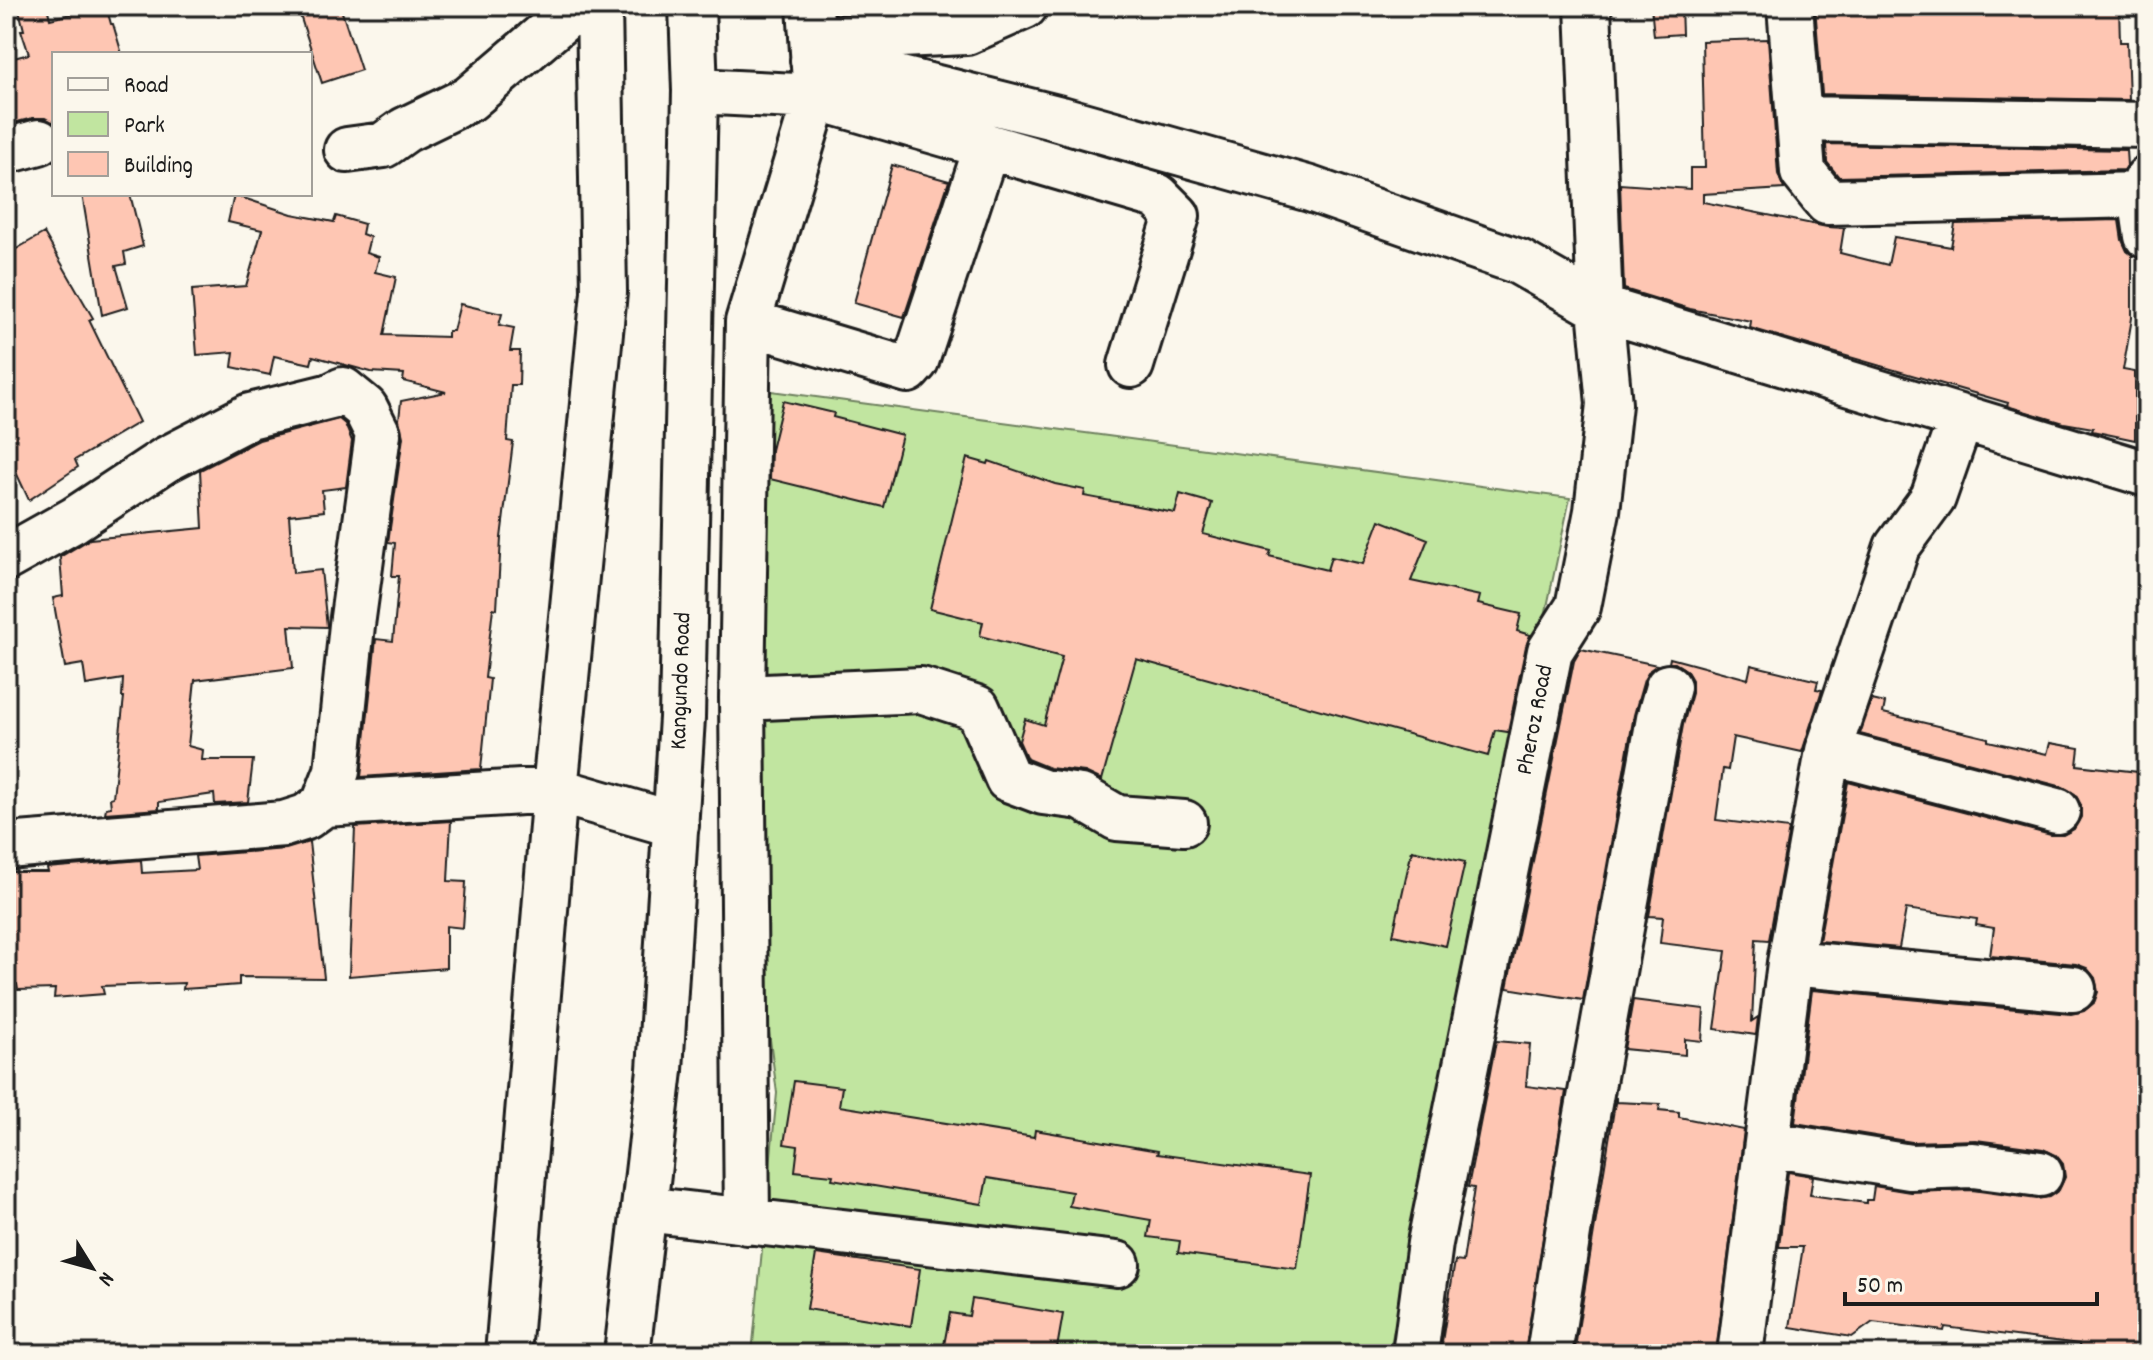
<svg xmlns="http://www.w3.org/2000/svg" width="2153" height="1360" viewBox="0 0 2153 1360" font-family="Dekko,sans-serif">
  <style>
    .green { fill: #c1e5a0; stroke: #6e805e; stroke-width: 2 }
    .building { fill: #fec6b3; stroke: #1c1c1c; stroke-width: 2 }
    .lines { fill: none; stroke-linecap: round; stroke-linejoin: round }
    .minor-casing { stroke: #1c1c1c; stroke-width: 50 }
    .highway-casing { stroke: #1c1c1c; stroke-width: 50 }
    .minor { stroke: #fbf7ec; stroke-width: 44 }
    .highway { stroke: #fbf7ec; stroke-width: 44 }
    .labels { text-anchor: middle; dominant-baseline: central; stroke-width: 6; stroke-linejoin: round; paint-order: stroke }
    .street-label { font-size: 24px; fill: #1c1c1c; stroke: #fbf7ec }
  </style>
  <rect width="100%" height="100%" fill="#fbf7ec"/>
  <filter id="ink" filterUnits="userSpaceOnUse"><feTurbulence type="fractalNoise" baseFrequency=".0125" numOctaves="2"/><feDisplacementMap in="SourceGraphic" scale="16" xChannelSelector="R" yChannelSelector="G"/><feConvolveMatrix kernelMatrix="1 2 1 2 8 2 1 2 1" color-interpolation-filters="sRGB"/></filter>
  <g filter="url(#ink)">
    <path class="green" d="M 771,391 L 1570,498 L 1389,1354 L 752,1354 L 777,1093 L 730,733 Z"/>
    <path class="building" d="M 18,6 L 47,6 L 50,19 L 106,6 L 111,24 L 113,24 L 122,54 L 54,54 L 54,123 L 45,118 L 33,118 L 9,124 L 6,113 L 6,60 L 29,54 L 21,30 L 24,30 Z
      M 297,6 L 340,6 L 361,70 L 322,83 Z
      M 1651,6 L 1681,6 L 1682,34 L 1654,36 Z
      M 1815,6 L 2119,6 L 2120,42 L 2127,42 L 2129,100 L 1822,94 Z
      M 1768,39 L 1778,174 L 1784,189 L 1703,194 L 1703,202 L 1827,227 L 1844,228 L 1840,253 L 1888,265 L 1894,237 L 1951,247 L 1955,224 L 2119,220 L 2122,240 L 2127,251 L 2132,255 L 2132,318 L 2123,370 L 2135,372 L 2135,440 L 2092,431 L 2093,428 L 2064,423 L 2007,406 L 2008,403 L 1750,328 L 1751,321 L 1690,309 L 1624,289 L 1620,184 L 1690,189 L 1690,168 L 1705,168 L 1702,41 Z
      M 1826,144 L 2126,150 L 2127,166 L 2124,170 L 1839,177 L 1827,162 Z
      M 892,165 L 949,181 L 904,317 L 854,303 Z
      M 82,194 L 130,194 L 143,246 L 124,252 L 126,264 L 116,266 L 128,307 L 102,315 Z
      M 234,195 L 292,214 L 334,222 L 336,216 L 364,224 L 362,234 L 370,237 L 366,253 L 379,257 L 375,272 L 396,277 L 384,335 L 448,337 L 448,331 L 453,331 L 460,304 L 502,314 L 499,325 L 514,328 L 510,351 L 520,351 L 519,385 L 511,385 L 507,441 L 513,442 L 501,538 L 497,609 L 493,608 L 485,678 L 490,679 L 481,769 L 361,777 L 376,639 L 393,641 L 399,576 L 392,576 L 395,543 L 388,542 L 403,437 L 399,420 L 401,401 L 446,392 L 403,381 L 404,374 L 371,372 L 313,356 L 311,364 L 274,356 L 270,375 L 232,367 L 234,352 L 197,355 L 192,290 L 246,286 L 262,230 L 228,222 Z
      M 44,233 L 93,318 L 89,320 L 139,422 L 75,460 L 78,467 L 29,500 L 6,451 L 6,255 Z
      M 783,401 L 834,413 L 833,417 L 902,435 L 884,507 L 770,479 L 771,450 Z
      M 339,419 L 345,424 L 352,441 L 346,487 L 322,490 L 324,511 L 289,515 L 293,573 L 321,570 L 327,627 L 289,626 L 293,668 L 195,680 L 188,746 L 203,750 L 202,760 L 253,760 L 248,802 L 215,804 L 214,794 L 159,802 L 159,809 L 105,813 L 106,808 L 111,807 L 110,798 L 113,797 L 124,697 L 122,697 L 123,679 L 86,685 L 83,664 L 65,667 L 53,598 L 63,596 L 60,557 L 90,539 L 203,528 L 200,470 L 259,440 Z
      M 967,458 L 988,464 L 989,461 L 1055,484 L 1085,490 L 1084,496 L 1175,513 L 1180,494 L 1212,503 L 1203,534 L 1271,551 L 1269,556 L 1327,570 L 1331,557 L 1363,564 L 1380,520 L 1428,539 L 1411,581 L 1480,596 L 1478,604 L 1521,614 L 1517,631 L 1530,635 L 1526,646 L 1508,732 L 1495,730 L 1488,756 L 1136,659 L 1102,780 L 1085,772 L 1049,768 L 1027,759 L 1019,741 L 1025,719 L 1044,725 L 1062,657 L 980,636 L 983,622 L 930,609 Z
      M 1581,649 L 1657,665 L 1650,670 L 1644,680 L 1634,715 L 1583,1000 L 1507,988 L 1574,661 Z
      M 1670,658 L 1748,679 L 1751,665 L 1818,681 L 1816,689 L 1822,690 L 1802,752 L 1733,737 L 1728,770 L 1723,769 L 1716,820 L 1789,829 L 1769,940 L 1756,939 L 1752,1021 L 1758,1017 L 1756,1035 L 1715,1029 L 1726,951 L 1660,943 L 1663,917 L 1649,916 L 1683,725 L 1692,693 L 1692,680 L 1686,670 L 1675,663 L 1669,663 Z
      M 1872,700 L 1885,703 L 1883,713 L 1988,738 L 1988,741 L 2047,754 L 2050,743 L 2079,748 L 2077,765 L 2147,773 L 2147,1354 L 2080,1354 L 2079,1344 L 1945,1327 L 1944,1331 L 1873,1322 L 1852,1337 L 1790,1327 L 1803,1247 L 1779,1247 L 1788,1172 L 1813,1176 L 1810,1195 L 1866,1203 L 1866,1200 L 1872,1200 L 1874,1186 L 1910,1192 L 1972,1190 L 2037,1199 L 2049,1197 L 2059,1190 L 2065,1177 L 2063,1164 L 2056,1155 L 2043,1149 L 1976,1140 L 1912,1142 L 1795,1123 L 1812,990 L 2071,1014 L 2084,1011 L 2094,1003 L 2098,992 L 2095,978 L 2087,968 L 2076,964 L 1990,956 L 1994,928 L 1976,925 L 1977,919 L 1906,909 L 1899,948 L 1819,941 L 1848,782 L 2051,835 L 2063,835 L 2074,829 L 2081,817 L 2081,805 L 2075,794 L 2063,787 L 1860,734 Z
      M 451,821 L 448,881 L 466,882 L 463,928 L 446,926 L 446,968 L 349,976 L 355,827 Z
      M 309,842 L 324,978 L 239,977 L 239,985 L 198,988 L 183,989 L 184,983 L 102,986 L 104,994 L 54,998 L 55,989 L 18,990 L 17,984 L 6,985 L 6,941 L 11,940 L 10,872 L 48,872 L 47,868 L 141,860 L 142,873 L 197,870 L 195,856 L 286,849 Z
      M 1412,850 L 1465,862 L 1446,946 L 1393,935 Z
      M 1633,1000 L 1704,1009 L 1702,1041 L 1685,1039 L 1685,1055 L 1624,1049 Z
      M 1496,1041 L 1530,1044 L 1526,1086 L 1566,1091 L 1525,1354 L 1440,1354 L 1455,1261 L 1463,1262 L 1474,1188 L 1468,1187 Z
      M 794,1081 L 842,1087 L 839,1106 L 1034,1137 L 1035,1130 L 1158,1151 L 1157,1154 L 1310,1175 L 1297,1269 L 1178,1253 L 1180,1241 L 1148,1237 L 1151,1220 L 1069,1206 L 1072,1192 L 987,1178 L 982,1204 L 832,1179 L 833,1175 L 795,1171 L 798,1146 L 784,1144 Z
      M 1616,1097 L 1616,1102 L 1660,1104 L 1659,1110 L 1679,1112 L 1679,1117 L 1744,1130 L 1716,1354 L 1574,1354 Z
      M 816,1254 L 920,1269 L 911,1326 L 807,1309 Z
      M 972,1299 L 1063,1314 L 1056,1354 L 998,1354 L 944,1345 L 950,1313 L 969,1316 Z"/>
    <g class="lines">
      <defs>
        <path id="minor" d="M 1790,6 L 1803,172 L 1827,202 L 2141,195
          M 813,39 L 966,32 L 1025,6
          M 813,60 L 897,78 L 1061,119 L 1310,189 L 1519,262 L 1600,308 L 2147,474
          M 695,91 L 816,97 L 987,146 L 916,361 L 908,370 L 748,322
          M 1800,119 L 2147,125
          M 987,146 L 1157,196 L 1177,216 L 1131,365
          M 347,150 L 384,145 L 405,130 L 469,99 L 578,6
          M 6,151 L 39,142
          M 2147,179 L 2141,195 L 2147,236
          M 6,558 L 74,520 L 165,460 L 250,416 L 331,396 L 343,390 L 365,408 L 378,434 L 352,625 L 337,771 L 324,804 L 306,817 L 284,824 L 6,846
          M 742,698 L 921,690 L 977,708 L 1008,779 L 1043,792 L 1081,797 L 1117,818 L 1184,823
          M 1828,751 L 2057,811
          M 324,804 L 555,790 L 676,825
          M 1790,963 L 2073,989
          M 1769,1144 L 1910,1167 L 1973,1165 L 2040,1174
          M 644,1209 L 1117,1264
          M 747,1222 L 742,698 L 748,322 L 816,97 L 810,6
          M 508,1354 L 555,790 L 604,292 L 599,6
          M 1415,1354 L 1430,1243 L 1550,651 L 1578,607 L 1597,511 L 1609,404 L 1600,308 L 1588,6
          M 1549,1354 L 1583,1137 L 1659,719 L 1668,687
          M 1740,1354 L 1790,963 L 1828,751 L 1897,547 L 1933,498 L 1961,418"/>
        <path id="highway" d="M 627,1354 L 660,1070 L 682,718 L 695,91 L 692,6"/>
      </defs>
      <use href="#minor" class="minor-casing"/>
      <use href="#highway" class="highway-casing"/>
      <use href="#minor" class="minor"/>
      <use href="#highway" class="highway"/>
    </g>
  </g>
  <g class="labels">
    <g class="street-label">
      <text transform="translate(682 681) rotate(-88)">Kangundo Road</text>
      <text transform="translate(1536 720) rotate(-79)">Pheroz Road</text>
    </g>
  </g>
  <rect width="2153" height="1360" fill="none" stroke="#fbf7ec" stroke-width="32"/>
  <rect x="16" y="16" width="2121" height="1328" fill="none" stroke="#1c1c1c" stroke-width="3" filter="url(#ink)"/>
  <rect x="52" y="52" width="260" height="144" fill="#fbf7ec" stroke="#a29f99" stroke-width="2"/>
  <rect x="68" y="78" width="40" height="12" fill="#fbf7ec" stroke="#a29f99" stroke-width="2"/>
  <text x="124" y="92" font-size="24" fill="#1c1c1c">Road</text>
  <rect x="68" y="112" width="40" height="24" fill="#c1e5a0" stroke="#a29f99" stroke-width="2"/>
  <text x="124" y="132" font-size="24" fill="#1c1c1c">Park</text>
  <rect x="68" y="152" width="40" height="24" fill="#fec6b3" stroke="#a29f99" stroke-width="2"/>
  <text x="124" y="172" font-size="24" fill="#1c1c1c">Building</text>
  <g transform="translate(92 1268) rotate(127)" stroke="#fbf7ec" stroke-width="6" paint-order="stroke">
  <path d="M0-6L14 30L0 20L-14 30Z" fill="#1c1c1c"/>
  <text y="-12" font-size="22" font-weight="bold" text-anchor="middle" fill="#1c1c1c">N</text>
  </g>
  <path d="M1845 1292v12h252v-12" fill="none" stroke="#1c1c1c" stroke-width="4"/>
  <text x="1857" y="1292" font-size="24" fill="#1c1c1c" stroke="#fbf7ec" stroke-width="6" paint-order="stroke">50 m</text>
</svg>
